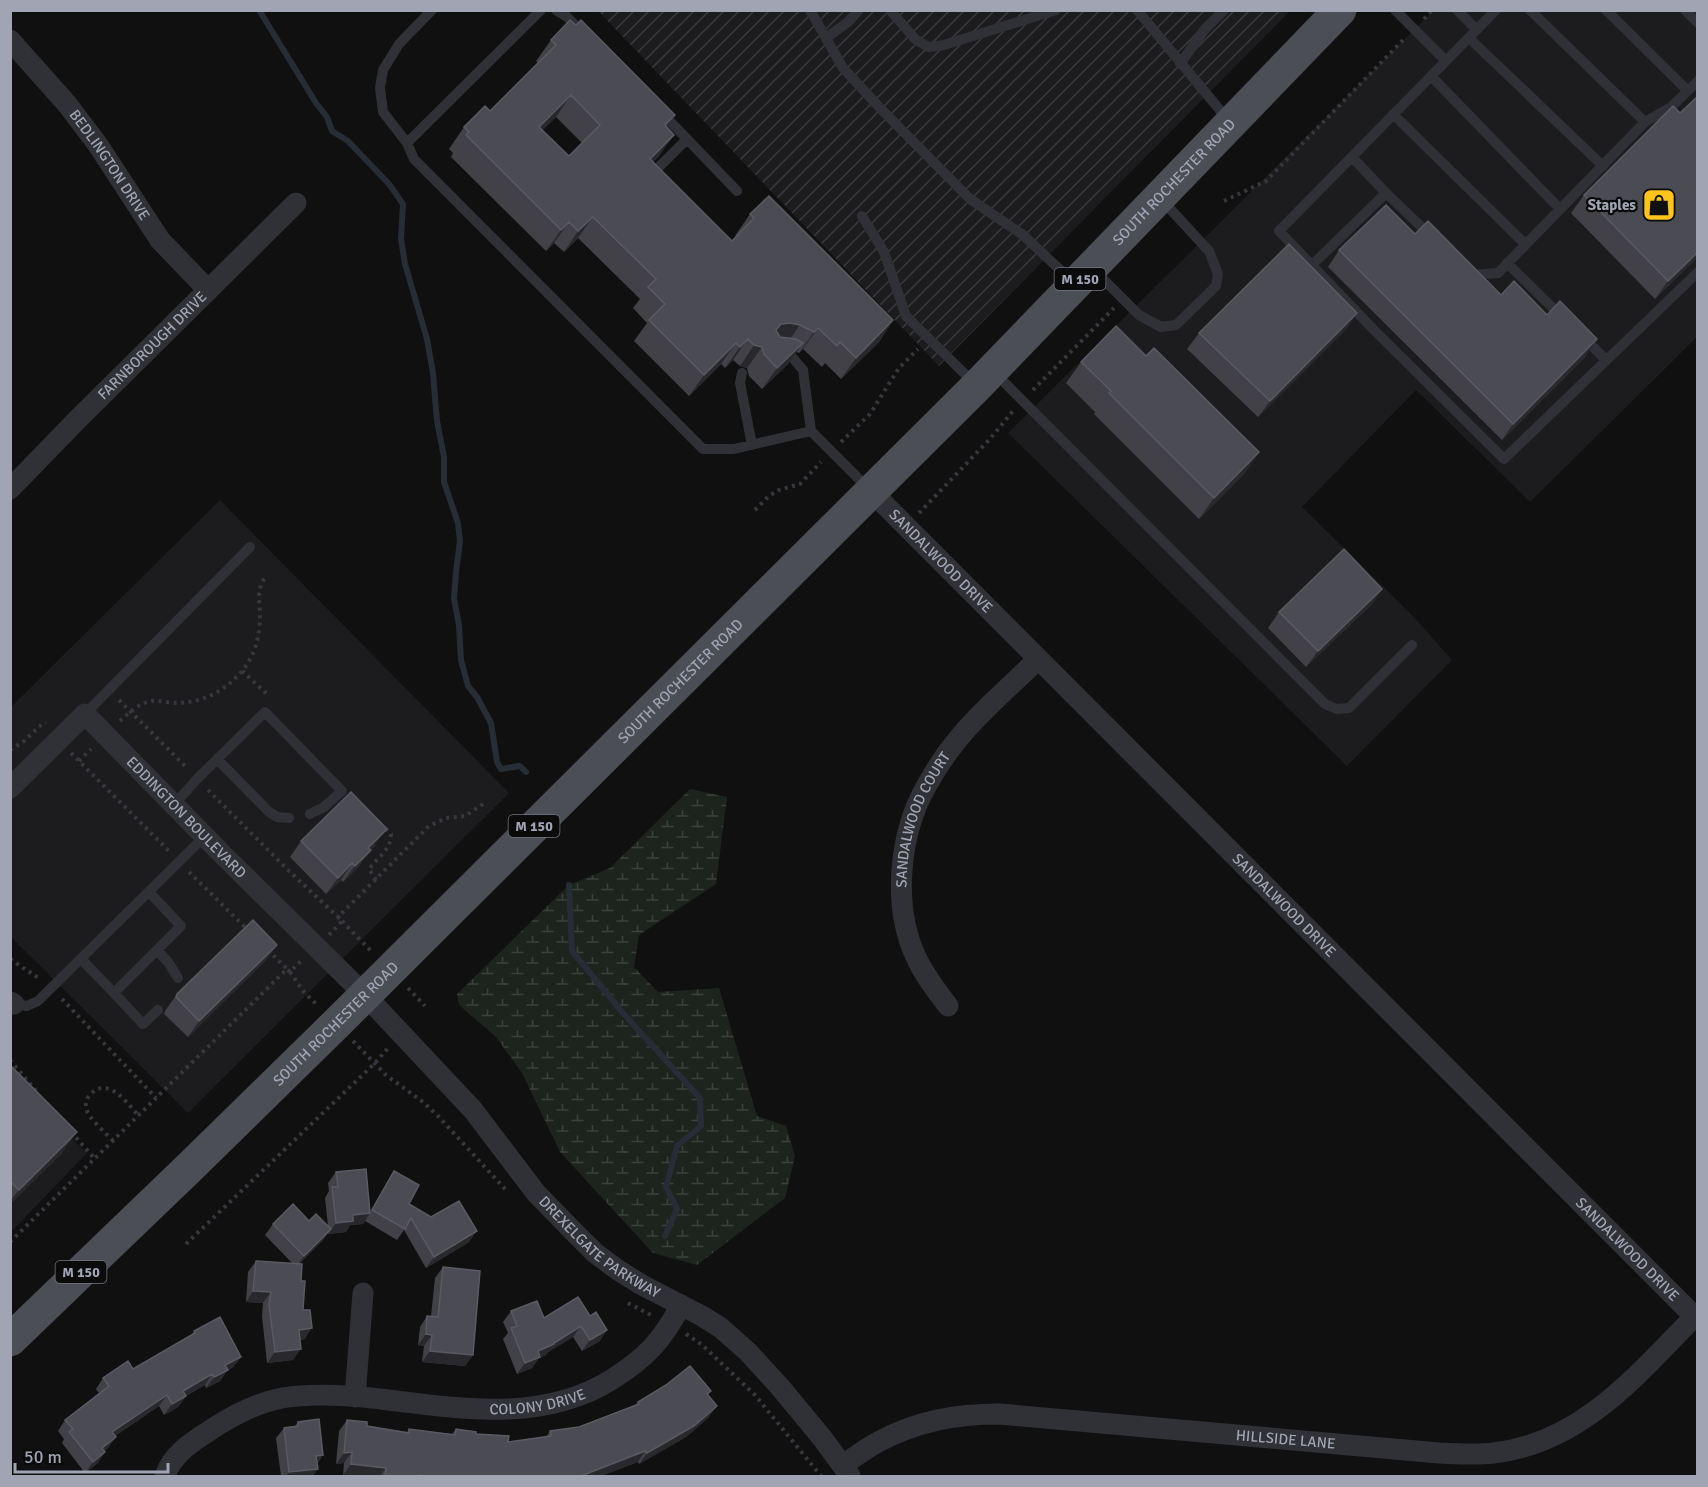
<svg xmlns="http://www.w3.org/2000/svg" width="1708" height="1487" viewBox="0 0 1708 1487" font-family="Signika,sans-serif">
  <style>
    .built { fill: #1c1c1e }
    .industrial { fill: url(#industrial-furrows) }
    .wetland { fill: url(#wetland-marsh) }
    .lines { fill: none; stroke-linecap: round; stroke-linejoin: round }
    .stream { stroke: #262d35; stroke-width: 6 }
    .path { stroke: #36383d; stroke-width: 4; stroke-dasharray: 3 4.5; stroke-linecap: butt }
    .lane { stroke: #303136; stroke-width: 10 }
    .street { stroke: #303136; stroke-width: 21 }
    .primary { stroke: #4c4e56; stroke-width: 33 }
    .wall { fill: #414147; fill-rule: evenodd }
    .shaded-wall { fill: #29292d }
    .building { fill: #4b4c53; stroke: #595a62; stroke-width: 1.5; fill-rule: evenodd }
    .labels { text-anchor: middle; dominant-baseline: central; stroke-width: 4.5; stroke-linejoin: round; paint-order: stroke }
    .shield { fill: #0b0b0c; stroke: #737681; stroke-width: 1.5 }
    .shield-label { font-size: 14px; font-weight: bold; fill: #a0a4b3 }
    .street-label { font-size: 15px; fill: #a0a4b3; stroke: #0b0b0c }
    .poi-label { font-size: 15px; font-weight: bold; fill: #a0a4b3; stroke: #0b0b0c; text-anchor: end }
  </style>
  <defs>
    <pattern id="industrial-furrows" width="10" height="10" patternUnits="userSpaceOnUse" patternTransform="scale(1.5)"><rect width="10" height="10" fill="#1c1c1e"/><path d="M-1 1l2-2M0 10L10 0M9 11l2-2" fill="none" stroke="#3a3a3c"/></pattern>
    <pattern id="wetland-marsh" width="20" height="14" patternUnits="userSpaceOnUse" patternTransform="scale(1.5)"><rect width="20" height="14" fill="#1c241d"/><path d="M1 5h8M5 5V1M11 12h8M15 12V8" fill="none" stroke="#3a413b"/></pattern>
  </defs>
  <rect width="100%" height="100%" fill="#101011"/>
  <path class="built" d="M 1433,11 L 1697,11 L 1697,337 L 1530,502 L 1416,390 L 1302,507 L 1413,616 L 1452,660 L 1347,766 L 1008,433 Z
    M 220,500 L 509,793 L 188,1113 L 11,937 L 10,708 Z
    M 10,1077 L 87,1153 L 11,1232 L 10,1232 Z"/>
  <path class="industrial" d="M 598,11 L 1290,11 L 939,366 Z"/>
  <path class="wetland" d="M 690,789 L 727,797 L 716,884 L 639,935 L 634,967 L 658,992 L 719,988 L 757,1116 L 786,1126 L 795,1156 L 785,1198 L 697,1265 L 653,1253 L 560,1152 L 522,1073 L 496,1037 L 459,1005 L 457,994 L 569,885 L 610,868 Z"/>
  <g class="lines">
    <path class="stream" d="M 259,10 L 316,103 L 327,117 L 332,131 L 348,141 L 389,184 L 403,204 L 401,239 L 405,264 L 427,339 L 433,373 L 437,421 L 444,457 L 444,482 L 458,523 L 460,541 L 456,572 L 454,599 L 459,625 L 461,660 L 468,686 L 477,697 L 491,723 L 497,762 L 501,769 L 520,766 L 526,772
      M 569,885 L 572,951 L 622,1012 L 700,1098 L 701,1126 L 677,1146 L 666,1187 L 677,1209 L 665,1236"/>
    <path class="path" d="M 1424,19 L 1432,10
      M 1224,201 L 1266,181 L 1404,39
      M 1033,390 L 1114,308
      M 841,442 L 870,414 L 899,368 L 918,349
      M 755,510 L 769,496 L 779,490 L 800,484 L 821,462
      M 919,513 L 989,440 L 1013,411
      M 242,671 L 267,694
      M 119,700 L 188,769
      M 120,721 C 129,713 139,703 151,701 C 159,700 169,703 178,703 C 204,702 225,691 242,671 C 255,656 260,635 260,616 C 260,601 256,589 266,576
      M 10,750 L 23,742 L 42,724 L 46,723
      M 71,753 L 169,851
      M 79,761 L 91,749
      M 208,790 L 290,872 L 338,917
      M 189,872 L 248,930
      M 376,880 L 369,869 C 378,857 391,850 391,834 L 384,827
      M 342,921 L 373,953
      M 329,935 L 342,921 L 338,917 L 429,826 L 446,818 L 465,816 L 483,804
      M 268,950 L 287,969
      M 10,959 L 40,979
      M 290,972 L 304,992 L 318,1006
      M 408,988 L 425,1006
      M 62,999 L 156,1098
      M 353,1041 L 386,1075 L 423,1102 L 438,1116 L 506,1190
      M 10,1060 L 37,1092
      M 71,1132 L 95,1159
      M 113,1141 C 106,1133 88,1118 86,1108 C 85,1102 88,1095 93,1092 C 110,1078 128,1104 138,1115
      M 10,1242 L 287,969 L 290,972 L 302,960
      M 186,1244 L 374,1064 L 389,1047
      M 628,1303 L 651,1315
      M 686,1334 L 701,1344 L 755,1395 L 821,1476"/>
    <path class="lane" d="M 541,10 L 407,143 L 414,159 L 703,449 L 734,449 L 811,431 L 869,489
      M 556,10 L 567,17 L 579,29
      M 810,10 L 843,68 L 880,108 L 970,199 L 1023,235 L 1073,282
      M 890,10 L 915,39 L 928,47 L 944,45 L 1056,10
      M 1137,10 L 1229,121
      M 1395,10 L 1446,61
      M 1457,10 L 1477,30
      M 1496,10 L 1279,231 L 1373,329 L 1504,459 L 1698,272
      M 1530,10 L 1645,122
      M 1606,10 L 1688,91
      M 1685,10 L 1698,23
      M 826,38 L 848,22 L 859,10
      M 1469,38 L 1603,166
      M 1180,64 L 1205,29 L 1224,10
      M 1431,76 L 1560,209
      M 662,113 L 737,191
      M 1393,114 L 1525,244
      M 407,143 L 383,112 L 380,88 L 383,70 L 399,44 L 432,10
      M 1352,157 L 1386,193
      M 656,170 L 687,139
      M 862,216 L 884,252 L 906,316 L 975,384
      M 1507,263 L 1563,318
      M 1312,265 L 1386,193 L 1431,236
      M 1094,270 L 1139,315 L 1161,327 L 1176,325 L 1216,286 L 1218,274 L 1209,251 L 1161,199
      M 1468,271 L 1472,275 L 1498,273 L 1645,122 L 1671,107 L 1698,81
      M 1583,337 L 1606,360
      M 782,352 L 792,357 L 803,370 L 811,431
      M 742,373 L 740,383 L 752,445
      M 995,373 L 1325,704 L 1337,709 L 1349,708 L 1412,645
      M 85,714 L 250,547
      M 217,759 L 268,811 L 277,817 L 289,818
      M 174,805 L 197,779 L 265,712 L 342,791 L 324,807 L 310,814
      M 157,950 L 168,962 L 178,978
      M 81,959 L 114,993 L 181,926 L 149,892
      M 114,993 L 143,1024 L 158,1010
      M 14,1004 L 27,1006 L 38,1001 L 205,836"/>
    <g class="street">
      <path id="s1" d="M 10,40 L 67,104 L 98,145 L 160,240 L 208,290"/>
      <path id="s2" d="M 10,489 L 78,419 L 296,203"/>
      <path id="s3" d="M 871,491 L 1698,1320"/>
      <path id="s4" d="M 10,788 L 85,714 L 222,854 L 365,995 L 473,1110 L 536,1193 L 574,1232 L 595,1253 L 618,1270 L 642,1285 L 702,1316 L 721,1328 L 748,1352 L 780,1387 L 823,1439 L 850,1476"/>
      <path d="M 10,1002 L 14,1004"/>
      <path id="s5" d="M 948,1006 C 936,990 924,975 916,957 C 892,906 899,833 927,785 C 935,771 944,756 955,743 C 977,714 1012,685 1038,659"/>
      <path d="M 355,1397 L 363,1293"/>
      <path id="s6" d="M 842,1465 C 854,1458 865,1449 878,1442 C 917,1421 956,1414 1000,1414 L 1439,1453 C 1457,1454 1476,1455 1494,1453 C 1581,1443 1637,1375 1694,1317"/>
      <path id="s7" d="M 165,1476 C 172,1454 193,1441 212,1429 C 233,1415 257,1403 282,1398 C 312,1393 343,1395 372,1398 C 453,1407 538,1425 611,1380 C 646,1358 662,1341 681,1305"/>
    </g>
    <path class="primary" id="s8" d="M 10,1340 L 190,1167 L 336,1024 L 977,386 L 1340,10"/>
  </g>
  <path class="wall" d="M 551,40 L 667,127 L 659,156 L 653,162 L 732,241 L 736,236 L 735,236 L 750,214 L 893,320 L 879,342 L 841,379 L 825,363 L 822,367 L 803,349 L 799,353 L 796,352 L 788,364 L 762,389 L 749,376 L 747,368 L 740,366 L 733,360 L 725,368 L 721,364 L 689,396 L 634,341 L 647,323 L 633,308 L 640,299 L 578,238 L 564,252 L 554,243 L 546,251 L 451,157 L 453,153 L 449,149 L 464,127 L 490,111 L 538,63 L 536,61 ZM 556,117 L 582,143 L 569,156 L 542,130 Z
    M 1698,96 L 1698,257 L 1655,299 L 1571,213 L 1584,195 L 1680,113 Z
    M 1415,234 L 1586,356 L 1502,440 L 1328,267 L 1339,250 Z
    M 1357,313 L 1346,329 L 1258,417 L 1187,349 L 1199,333 Z
    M 1146,356 L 1259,452 L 1244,474 L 1199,519 L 1094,414 L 1095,412 L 1066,383 L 1081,362 Z
    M 1382,589 L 1371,605 L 1306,667 L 1268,628 L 1279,612 Z
    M 301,841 L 376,845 L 370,850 L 359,866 L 343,882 L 341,880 L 326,894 L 290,857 Z
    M 277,945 L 265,961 L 188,1037 L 164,1014 L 165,1011 L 177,994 Z
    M 10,1065 L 62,1153 L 10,1204 Z
    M 394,1171 L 409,1204 L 469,1242 L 426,1268 L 404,1230 L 397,1240 L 365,1221 L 363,1224 L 350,1225 L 346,1232 L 328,1234 L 328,1233 L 323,1240 L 299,1264 L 305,1339 L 300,1340 L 293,1360 L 267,1363 L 262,1316 L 263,1303 L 246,1302 L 248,1272 L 256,1261 L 293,1264 L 265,1235 L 273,1224 L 309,1221 L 328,1226 L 325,1198 L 329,1191 L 328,1183 L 336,1172 L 370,1212 L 387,1182 Z
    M 443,1267 L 473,1355 L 465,1366 L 422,1362 L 424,1346 L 418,1345 L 420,1327 L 427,1316 L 431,1316 L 435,1278 Z
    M 578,1297 L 600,1341 L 582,1351 L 573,1337 L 548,1352 L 546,1355 L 539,1358 L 532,1368 L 517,1374 L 503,1339 L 508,1333 L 503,1322 L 511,1311 L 544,1318 Z
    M 194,1331 L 241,1357 L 233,1367 L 227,1371 L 220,1381 L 206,1388 L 205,1385 L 186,1396 L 178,1407 L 164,1415 L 159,1406 L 115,1436 L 108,1448 L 104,1451 L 98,1463 L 85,1473 L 62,1443 L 64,1439 L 58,1431 L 65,1420 L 99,1393 L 96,1389 L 103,1378 L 133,1369 L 192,1335 Z
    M 711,1391 L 708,1395 L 709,1417 L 686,1437 L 639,1464 L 638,1462 L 601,1476 L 353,1476 L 343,1475 L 344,1463 L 336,1464 L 339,1431 L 347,1420 L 367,1426 L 407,1432 L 409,1429 L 452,1434 L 456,1429 L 508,1442 L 546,1437 L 550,1431 L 579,1427 L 635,1405 L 638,1402 Z
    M 298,1422 L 323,1455 L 317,1464 L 313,1476 L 281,1476 L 276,1438 L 284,1428 L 295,1426 Z"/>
  <path class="shaded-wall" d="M 571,95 L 556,117 L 525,148 L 539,127 Z
    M 675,115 L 660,136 L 665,125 Z
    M 674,135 L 659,156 L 635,181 L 650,159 Z
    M 593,217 L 578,238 L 564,252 L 578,231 Z
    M 569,222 L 554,243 L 546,251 L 561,230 Z
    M 1698,252 L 1698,257 L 1655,299 L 1668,281 Z
    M 1357,313 L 1346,329 L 1258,417 L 1270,401 Z
    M 893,320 L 879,342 L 841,379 L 856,358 Z
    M 790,323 L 800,325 L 785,346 L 766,345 L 781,324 Z
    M 818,328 L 803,349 L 799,353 L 814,332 Z
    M 748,339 L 733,360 L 725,368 L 740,347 Z
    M 1597,339 L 1586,356 L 1502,440 L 1513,424 Z
    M 736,343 L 721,364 L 689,396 L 704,375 Z
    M 803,343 L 788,364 L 762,389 L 777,368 Z
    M 754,345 L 762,347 L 747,368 L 740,366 Z
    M 1259,452 L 1244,474 L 1199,519 L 1214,498 Z
    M 1382,589 L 1371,605 L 1306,667 L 1318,651 Z
    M 387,829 L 359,866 L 343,882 L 368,848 Z
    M 352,863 L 341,880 L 326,894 L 338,878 Z
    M 277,945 L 265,961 L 188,1037 L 199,1021 Z
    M 77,1132 L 62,1153 L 10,1204 L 10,1201 L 19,1190 Z
    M 370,1213 L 363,1224 L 350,1225 L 346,1232 L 328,1234 L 336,1223 L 353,1215 Z
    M 331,1229 L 323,1240 L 296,1267 L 304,1256 Z
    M 477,1231 L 469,1242 L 426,1268 L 434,1257 Z
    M 253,1291 L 271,1292 L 263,1303 L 246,1302 Z
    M 581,1326 L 573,1337 L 548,1352 L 546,1355 L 539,1358 L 532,1368 L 517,1374 L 525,1363 L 538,1351 L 554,1343 Z
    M 312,1328 L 305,1339 L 291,1341 L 299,1330 Z
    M 607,1330 L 600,1341 L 582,1351 L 590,1340 Z
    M 426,1334 L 432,1335 L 424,1346 L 418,1345 Z
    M 301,1349 L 293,1360 L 267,1363 L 275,1352 Z
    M 430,1351 L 473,1355 L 465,1366 L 422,1362 Z
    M 241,1357 L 233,1367 L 227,1371 L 220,1381 L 206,1388 L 214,1377 L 225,1365 Z
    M 212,1374 L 205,1385 L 175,1402 L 183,1391 Z
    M 167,1395 L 159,1406 L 105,1443 L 112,1432 Z
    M 186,1396 L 178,1407 L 164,1415 L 172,1404 Z
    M 717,1406 L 709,1417 L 686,1437 L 639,1464 L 647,1453 Z
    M 116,1437 L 108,1448 L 94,1459 L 102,1448 Z
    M 645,1451 L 638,1462 L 601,1476 L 581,1476 Z
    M 105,1452 L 98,1463 L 85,1473 L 93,1462 Z
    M 352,1452 L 344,1463 L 336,1464 L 344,1453 Z
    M 323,1455 L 315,1466 L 316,1456 Z
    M 351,1464 L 386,1468 L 380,1476 L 353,1476 L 343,1475 Z
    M 318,1469 L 313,1476 L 286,1476 L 289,1472 Z"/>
  <path class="building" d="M 570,20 L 576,25 L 581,20 L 675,115 L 665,125 L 674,135 L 650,159 L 732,241 L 754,218 L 750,214 L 769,196 L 893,320 L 856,358 L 840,342 L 837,346 L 818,328 L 814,332 L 800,325 L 790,323 L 781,324 L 776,330 L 780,337 L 796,339 L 803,343 L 777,368 L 764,354 L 762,347 L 754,345 L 748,339 L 740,347 L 736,343 L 704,375 L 649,320 L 665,304 L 648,287 L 656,279 L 593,217 L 578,231 L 569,222 L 561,230 L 466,135 L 469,132 L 464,127 L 485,106 L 490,111 L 556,45 L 551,40 ZM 571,95 L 600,125 L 569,156 L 539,127 Z
    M 1698,96 L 1698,252 L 1668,281 L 1584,195 L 1673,106 L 1680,113 Z
    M 1386,205 L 1415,234 L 1428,221 L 1501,295 L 1514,281 L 1547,315 L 1560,301 L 1597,339 L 1513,424 L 1339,250 Z
    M 1289,244 L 1357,313 L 1270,401 L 1199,333 Z
    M 1116,326 L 1146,356 L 1154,348 L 1259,452 L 1214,498 L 1109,393 L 1111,391 L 1081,362 Z
    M 1344,549 L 1382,589 L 1318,651 L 1279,612 Z
    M 351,792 L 387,829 L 368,848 L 371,850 L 355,866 L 352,863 L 338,878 L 301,841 Z
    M 253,920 L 277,945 L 199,1021 L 176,997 L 177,994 Z
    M 10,1065 L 77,1132 L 19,1190 L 10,1181 Z
    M 366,1169 L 370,1213 L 353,1215 L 353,1221 L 336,1223 L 332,1187 L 338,1187 L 336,1172 Z
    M 394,1171 L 419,1185 L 409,1204 L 431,1217 L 459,1201 L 477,1231 L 434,1257 L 411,1218 L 405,1229 L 372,1210 Z
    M 293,1204 L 309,1221 L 316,1214 L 331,1229 L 304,1256 L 273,1224 Z
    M 256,1261 L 302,1264 L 301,1281 L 305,1281 L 303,1310 L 310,1310 L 312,1328 L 299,1330 L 301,1349 L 275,1352 L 269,1305 L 271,1292 L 253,1291 Z
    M 443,1267 L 480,1271 L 473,1355 L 430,1351 L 432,1335 L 426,1334 L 427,1316 L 438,1317 Z
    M 578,1297 L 590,1316 L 596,1312 L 607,1330 L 590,1340 L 581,1326 L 554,1343 L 554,1344 L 538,1351 L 540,1357 L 525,1363 L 511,1328 L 517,1326 L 511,1311 L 537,1301 L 544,1318 Z
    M 220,1317 L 241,1357 L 225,1365 L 228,1370 L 214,1377 L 212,1374 L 183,1391 L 186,1396 L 172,1404 L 167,1395 L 112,1432 L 116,1437 L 102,1448 L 105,1452 L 93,1462 L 69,1432 L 73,1429 L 65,1420 L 109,1386 L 103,1378 L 128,1361 L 133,1369 L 195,1333 L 194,1331 Z
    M 690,1366 L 711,1391 L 707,1394 L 717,1406 L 694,1426 L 647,1453 L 645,1451 L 581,1476 L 431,1476 L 418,1475 L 417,1476 L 398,1476 L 385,1475 L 386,1468 L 351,1464 L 352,1452 L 344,1453 L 347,1420 L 367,1422 L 367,1426 L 409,1433 L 409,1429 L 455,1435 L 456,1429 L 476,1432 L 476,1434 L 509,1436 L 508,1442 L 551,1436 L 550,1431 L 579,1427 L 639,1404 L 638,1402 L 666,1385 Z
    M 319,1419 L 323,1455 L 316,1456 L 318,1469 L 289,1472 L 284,1428 L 298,1426 L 298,1422 Z"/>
  <defs>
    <symbol id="shop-square" viewBox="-11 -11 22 22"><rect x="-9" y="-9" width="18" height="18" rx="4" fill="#fdc41c" stroke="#0b0b0c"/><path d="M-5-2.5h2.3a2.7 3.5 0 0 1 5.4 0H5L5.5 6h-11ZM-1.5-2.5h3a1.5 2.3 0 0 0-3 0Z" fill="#111"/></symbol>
  </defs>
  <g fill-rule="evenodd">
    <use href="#shop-square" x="1640" y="186" width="38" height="38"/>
  </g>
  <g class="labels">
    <g class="shield">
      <rect x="1054.5" y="268" width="51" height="22" rx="4.5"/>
      <rect x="508.5" y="815" width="51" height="22" rx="4.5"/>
      <rect x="55.5" y="1261" width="51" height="22" rx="4.5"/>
    </g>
    <g class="shield-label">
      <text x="1080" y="279">M 150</text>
      <text x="534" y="826">M 150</text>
      <text x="81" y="1272">M 150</text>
    </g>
    <g class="street-label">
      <text stroke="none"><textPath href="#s1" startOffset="160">BEDLINGTON DRIVE</textPath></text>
      <text stroke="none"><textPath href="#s8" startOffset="1642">SOUTH ROCHESTER ROAD</textPath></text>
      <text stroke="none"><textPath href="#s2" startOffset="202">FARNBOROUGH DRIVE</textPath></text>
      <text stroke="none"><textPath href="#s3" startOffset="99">SANDALWOOD DRIVE</textPath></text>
      <text stroke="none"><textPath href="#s8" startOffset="940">SOUTH ROCHESTER ROAD</textPath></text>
      <text stroke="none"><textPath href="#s4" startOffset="250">EDDINGTON BOULEVARD</textPath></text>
      <text stroke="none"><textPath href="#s5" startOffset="202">SANDALWOOD COURT</textPath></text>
      <text stroke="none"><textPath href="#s3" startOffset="585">SANDALWOOD DRIVE</textPath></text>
      <text stroke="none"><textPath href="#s8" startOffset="454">SOUTH ROCHESTER ROAD</textPath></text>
      <text stroke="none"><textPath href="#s4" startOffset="848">DREXELGATE PARKWAY</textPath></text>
      <text stroke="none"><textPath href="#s3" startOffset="1071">SANDALWOOD DRIVE</textPath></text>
      <text stroke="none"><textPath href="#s7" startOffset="402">COLONY DRIVE</textPath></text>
      <text stroke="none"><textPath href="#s6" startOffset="456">HILLSIDE LANE</textPath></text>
    </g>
    <g class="poi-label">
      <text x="1636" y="205">Staples</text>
    </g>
  </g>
  <rect width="1708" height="1487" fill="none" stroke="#a0a4b3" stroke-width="24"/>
  <path d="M15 1463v9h153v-9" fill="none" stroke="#a0a4b3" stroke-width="3"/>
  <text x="24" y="1463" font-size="18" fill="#a0a4b3" stroke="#0b0b0c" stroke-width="4.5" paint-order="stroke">50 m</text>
</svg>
